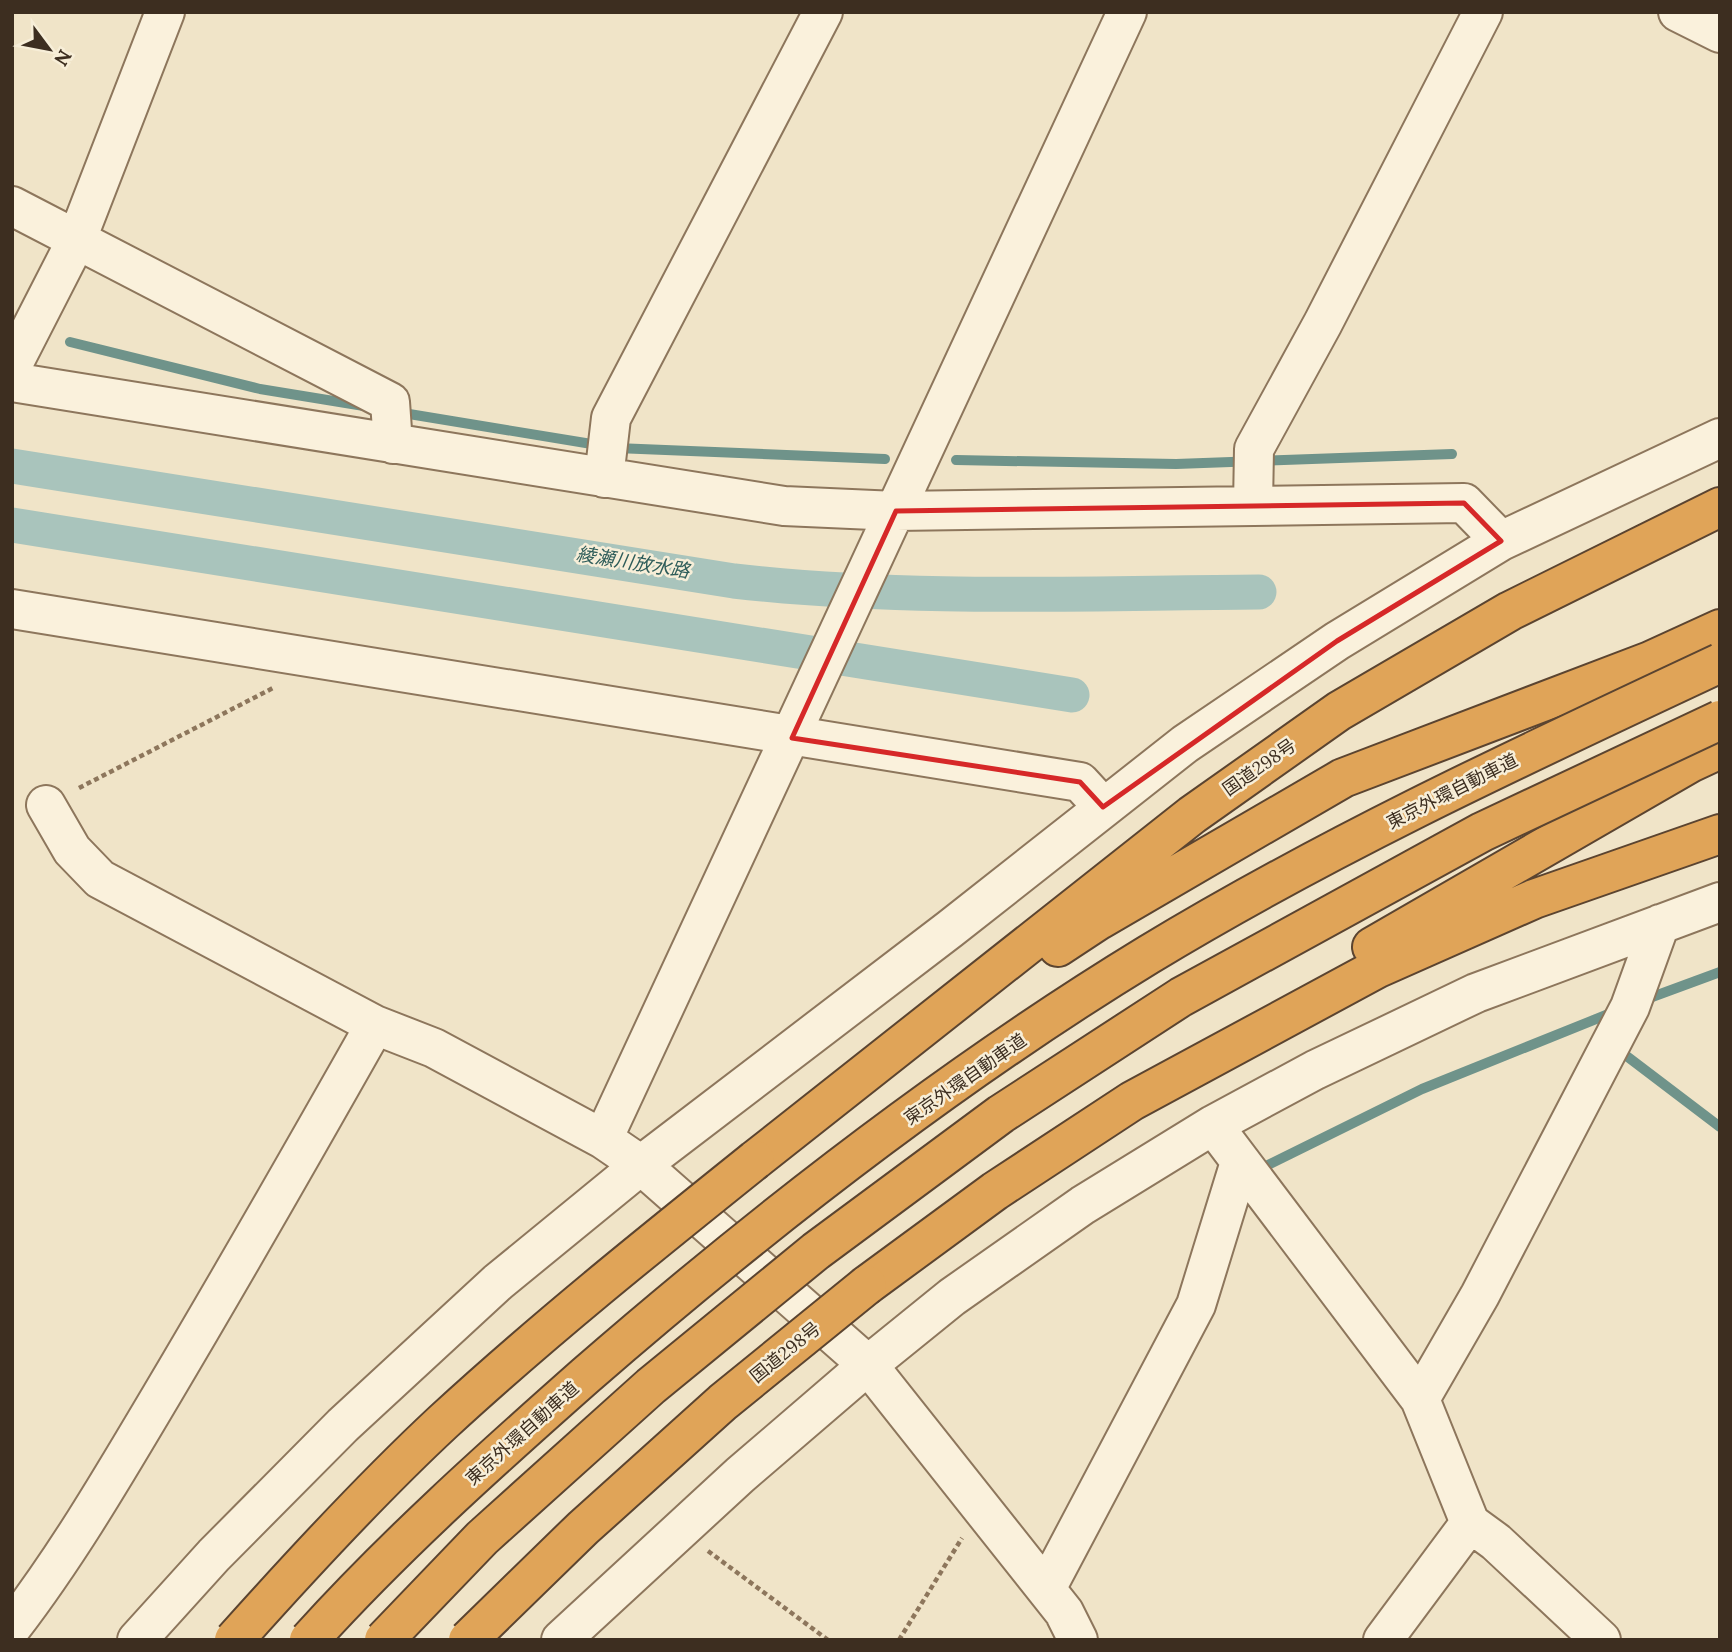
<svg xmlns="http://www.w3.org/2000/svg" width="1732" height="1652" viewBox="0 0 1732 1652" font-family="Lora,'Noto Sans JP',serif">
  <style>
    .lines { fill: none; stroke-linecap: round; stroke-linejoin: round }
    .stream { stroke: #6f938a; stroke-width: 10 }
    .canal { stroke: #a9c4bc; stroke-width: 35 }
    .minor-casing { stroke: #8d765c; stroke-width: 42 }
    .highway-casing { stroke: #5b4430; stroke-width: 42 }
    .path { stroke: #8d765c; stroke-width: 4.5; stroke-dasharray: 5 3.5; stroke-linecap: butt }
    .minor { stroke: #faf1dc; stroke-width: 38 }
    .highway { stroke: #e0a458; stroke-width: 38 }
    .highway-bridge-casing { stroke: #5b4430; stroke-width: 42; stroke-linecap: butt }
    .highway-bridge { stroke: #e0a458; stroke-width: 38 }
    .marked { fill: none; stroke: #d62828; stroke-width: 5; stroke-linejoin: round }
    .labels { text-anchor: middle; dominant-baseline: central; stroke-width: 5; stroke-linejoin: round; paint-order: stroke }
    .street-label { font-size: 18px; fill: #3d2e20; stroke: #f7eed8 }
    .water-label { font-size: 19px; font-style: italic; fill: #2f5d5a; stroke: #f7eed8 }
  </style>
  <rect width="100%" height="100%" fill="#f0e4c8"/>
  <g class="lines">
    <path class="stream" d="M 70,342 L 260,389 L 364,406
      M 397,412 L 616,448 L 885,459
      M 956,460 L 1176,464 L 1452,454
      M 1644,1000 L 1720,972
      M 1616,1048 L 1720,1127
      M 1264,1167 L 1422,1089 L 1616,1011"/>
    <path class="canal" d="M 12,466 L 734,581 C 909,601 1084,593 1259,592
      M 12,525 L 1072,695"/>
    <defs>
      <path id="minor" d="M 1678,12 L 1720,33
        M 12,206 L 390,402 L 393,444
        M 12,366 L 77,239 L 165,12
        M 12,382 L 784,506 L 896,511 L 1464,503 L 1501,541
        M 604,478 L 611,418 L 823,12
        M 1253,505 L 1254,449 L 1323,323 L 1483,12
        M 12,609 L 1080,782 L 1103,807
        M 46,805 L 72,850 L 100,879 L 375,1025 L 434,1048 L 603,1139 L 641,1165 L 868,1365 L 1064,1612 L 1078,1640
        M 1213,1125 L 1420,1399 L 1470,1523 L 1496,1542 L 1601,1640
        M 603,1139 L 1127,12
        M 1420,1399 L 1480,1295 L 1630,1007 L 1660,924
        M 1046,1589 L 1196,1305 L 1240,1162
        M 12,1627 C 68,1554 114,1475 161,1396 C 234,1273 305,1149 375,1025
        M 137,1640 L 214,1555 L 343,1425 L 498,1282 L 641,1165 L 950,929 L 1185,744 L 1337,641 L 1501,541 L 1720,438
        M 561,1640 L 740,1475 L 868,1365 L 952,1297 L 1083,1205 L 1213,1125 L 1315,1070 L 1476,993 L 1720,902
        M 1383,1640 L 1470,1523"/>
      <path id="highway" d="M 1058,947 L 1099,920 L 1343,778 L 1650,661 L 1720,629
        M 1372,947 L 1690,763 L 1720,749
        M 755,1160 L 1192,815 L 1339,711 L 1510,611 L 1720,507
        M 867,1285 L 995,1191 L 1132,1101 L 1378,968 L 1534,899 L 1720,834"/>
    </defs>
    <use href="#minor" class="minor-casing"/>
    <use href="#highway" class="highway-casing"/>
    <path class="path" d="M 79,788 L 273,688
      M 708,1551 L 828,1640
      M 899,1640 L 962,1538"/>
    <use href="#minor" class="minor"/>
    <use href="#highway" class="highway"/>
    <defs>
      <path id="highway-bridge" d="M 234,1640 C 301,1565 370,1490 443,1422 C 543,1330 649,1245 755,1160
        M 309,1640 C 394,1546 490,1460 585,1376 C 761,1223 948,1077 1148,955 C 1331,844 1526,754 1720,663
        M 384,1640 L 482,1538 L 651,1386 L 816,1251 L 1001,1114 L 1181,997 L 1482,832 L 1720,720
        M 468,1640 L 583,1528 L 723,1402 L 867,1285"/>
    </defs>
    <use href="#highway-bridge" class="highway-bridge-casing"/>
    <use href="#highway-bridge" class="highway-bridge"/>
  </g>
  <path class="marked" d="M 1464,503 L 1501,541 L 1337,641 L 1103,807 L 1080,782 L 792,738 L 896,511 Z"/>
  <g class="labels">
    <g class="street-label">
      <text transform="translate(1259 767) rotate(-35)">国道298号</text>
      <text transform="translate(1452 791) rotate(-27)">東京外環自動車道</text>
      <text transform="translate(965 1079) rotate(-35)">東京外環自動車道</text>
      <text transform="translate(785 1352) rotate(-39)">国道298号</text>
      <text transform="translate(522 1433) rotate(-42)">東京外環自動車道</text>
    </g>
    <g class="water-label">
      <text transform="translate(633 562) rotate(9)">綾瀬川放水路</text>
    </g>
  </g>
  <rect width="1732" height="1652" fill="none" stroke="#3d2e20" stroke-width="28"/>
  <g transform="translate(49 49) rotate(122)" stroke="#f7eed8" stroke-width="5" paint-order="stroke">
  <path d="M0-5L12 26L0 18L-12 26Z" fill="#3d2e20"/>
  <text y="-10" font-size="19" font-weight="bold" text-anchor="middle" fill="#3d2e20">N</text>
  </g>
</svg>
